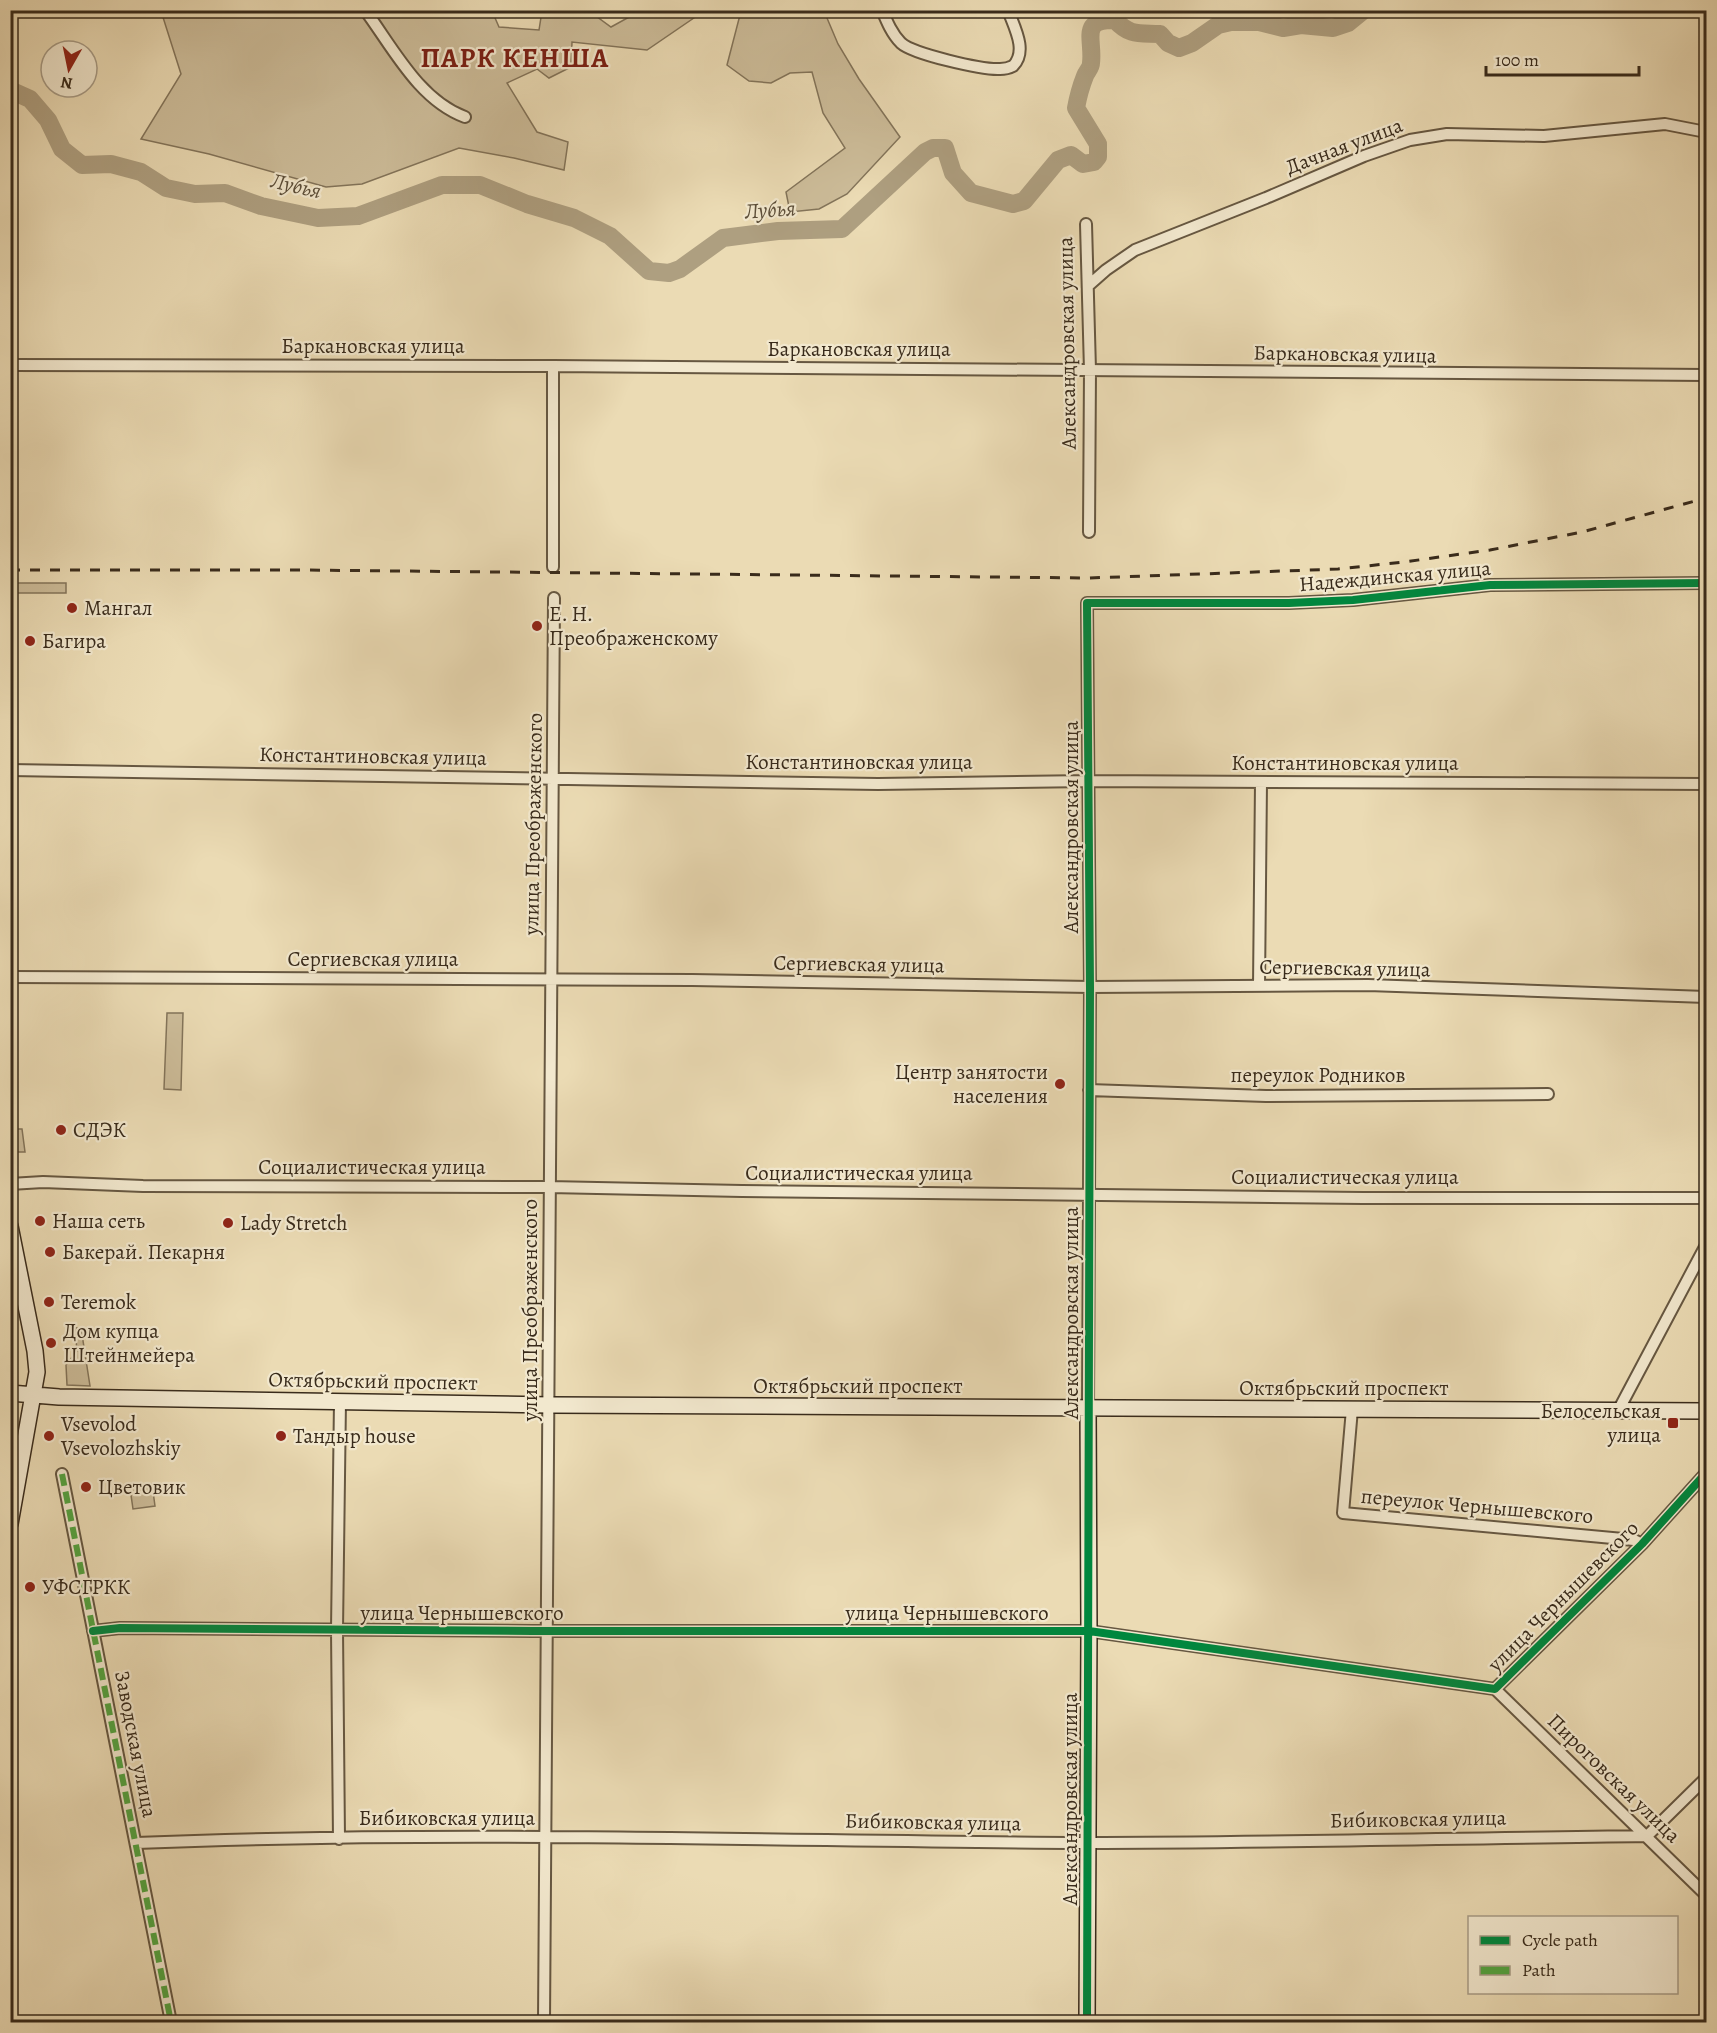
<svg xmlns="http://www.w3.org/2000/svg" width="1717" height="2033" viewBox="0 0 1717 2033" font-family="Alegreya,serif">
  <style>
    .green { fill: #cdbd9a; stroke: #83745a; stroke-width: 1.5 }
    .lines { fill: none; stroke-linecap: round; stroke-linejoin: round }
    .river { stroke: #ae9f80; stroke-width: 18 }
    .street-casing { stroke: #665741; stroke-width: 14 }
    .secondary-casing { stroke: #392b1b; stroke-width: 18 }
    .street { stroke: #f2e8ce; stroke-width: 10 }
    .secondary { stroke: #f2e8ce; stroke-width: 15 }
    .rail { stroke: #392b1b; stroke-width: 3; stroke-dasharray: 10 10; stroke-linecap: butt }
    .quiet { stroke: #53a440; stroke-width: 6; stroke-dasharray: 12 6; stroke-linecap: butt }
    .cycleway-casing { stroke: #f2e8ce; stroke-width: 11 }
    .cycleway { stroke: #00873e; stroke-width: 8 }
    .poi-dot { fill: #8f2418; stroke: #f2e8ce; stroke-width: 2 }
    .labels { text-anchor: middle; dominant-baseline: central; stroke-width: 4.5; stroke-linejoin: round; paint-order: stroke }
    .street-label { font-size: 21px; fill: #392b1b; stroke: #f2e8ce }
    .poi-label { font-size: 21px; fill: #392b1b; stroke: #f2e8ce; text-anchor: start }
    .water-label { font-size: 22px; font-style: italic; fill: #5c4e39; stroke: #f2e8ce }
    .district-label { font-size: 27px; font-weight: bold; letter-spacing: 1.5px; fill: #7a1f14; stroke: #f2e8ce }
  </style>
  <rect width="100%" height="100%" fill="#ebdbb4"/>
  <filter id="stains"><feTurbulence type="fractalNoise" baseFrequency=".00333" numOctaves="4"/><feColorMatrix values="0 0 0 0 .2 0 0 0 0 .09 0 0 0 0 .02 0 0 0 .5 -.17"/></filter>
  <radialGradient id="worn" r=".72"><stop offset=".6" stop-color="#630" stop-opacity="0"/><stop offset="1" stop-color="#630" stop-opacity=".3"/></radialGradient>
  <path class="green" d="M 161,11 L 492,11 L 499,27 L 539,30 L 542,11 L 589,11 L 611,27 L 640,11 L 704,11 L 647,50 L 572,42 L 571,67 L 549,78 L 537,69 L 507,83 L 537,132 L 568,142 L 564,170 L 514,158 L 459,148 L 362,184 L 326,187 L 209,154 L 141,139 L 181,74 Z
    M 741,11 L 824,11 L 838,44 L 859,79 L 900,137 L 847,194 L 819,209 L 790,212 L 786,192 L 845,148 L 823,113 L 812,72 L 790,73 L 771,83 L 749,81 L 727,65 Z
    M 10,583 L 66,583 L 66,593 L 11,593 Z
    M 167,1013 L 183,1013 L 181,1090 L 164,1089 Z
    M 10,1129 L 22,1129 L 25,1152 L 11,1152 Z
    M 75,1328 L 81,1328 L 90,1386 L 67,1385 L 66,1365 L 77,1351 Z
    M 152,1484 L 155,1506 L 133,1509 L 130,1488 Z"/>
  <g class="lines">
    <path class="river" d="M 10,90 L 30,99 L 48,120 L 62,149 L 82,165 L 111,164 L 141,172 L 166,188 L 195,194 L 225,193 L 261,206 L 318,218 L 358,216 L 442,185 L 480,185 L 527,204 L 574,218 L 610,236 L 649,271 L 669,273 L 680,269 L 723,238 L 778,231 L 842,229 L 925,152 L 933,148 L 945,148 L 953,173 L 971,193 L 1013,204 L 1024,201 L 1058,160 L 1071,155 L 1083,164 L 1094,162 L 1098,157 L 1098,144 L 1076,108 C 1078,97 1081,86 1085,76 C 1087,71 1091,68 1091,63 C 1094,40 1079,19 1115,20 C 1130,36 1138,33 1160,34 L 1168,43 L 1179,48 L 1192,43 L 1218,25 L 1231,22 L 1259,22 L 1283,28 L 1301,25 L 1333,28 L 1348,23 L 1364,10"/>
    <defs>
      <path id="street" d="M 365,10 C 393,48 419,100 465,117
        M 882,10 C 887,22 892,34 901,43 C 913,54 982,70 1000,69 C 1005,69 1009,68 1013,66 C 1028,51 1014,27 1008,10
        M 1086,224 L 1090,370 L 1089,532
        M 1089,285 L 1106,270 L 1135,250 L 1266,198 L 1364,156 L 1410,140 L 1447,134 L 1544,136 L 1665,124 L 1706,132
        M 10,365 L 553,366 L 1706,375
        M 553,567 L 553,366
        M 10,770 L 878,784 L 1089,781 L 1706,784
        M 10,977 L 692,980 L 1090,987 L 1368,985 L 1706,997
        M 1259,986 L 1261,782
        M 1089,1090 L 1266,1096 L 1548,1094
        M 10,1184 L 43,1182 L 143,1186 L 549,1187 L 742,1191 L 1363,1198 L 1706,1198
        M 1088,1407 L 1090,987 L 1087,603 L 1289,603 L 1353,600 L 1490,585 L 1706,583
        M 1352,1409 L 1343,1513 L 1634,1540 L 1642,1544
        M 1618,1411 L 1706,1245
        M 62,1474 L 171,2022
        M 93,1631 L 120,1628 L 533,1631 L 1089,1631 L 1495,1689 L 1642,1544 L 1706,1473
        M 1495,1689 L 1706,1895
        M 339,1839 L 337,1630 L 340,1401
        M 136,1843 C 452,1830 769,1841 1085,1843 C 1272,1843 1460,1838 1647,1836 L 1706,1778
        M 544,2022 L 554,598"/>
      <path id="secondary" d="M 10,1226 L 35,1351 L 37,1372 L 10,1524
        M 10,1393 L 59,1397 L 550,1405 L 1706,1411
        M 1087,2022 L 1089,1631 L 1088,1407"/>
    </defs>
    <use href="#street" class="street-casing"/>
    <use href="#secondary" class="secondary-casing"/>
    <use href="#street" class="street"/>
    <use href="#secondary" class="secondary"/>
    <path class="rail" d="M 10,570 L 302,570 L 1089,578 L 1338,569 L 1404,562 L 1490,550 L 1582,532 L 1706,498"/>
    <path class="quiet" d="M 62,1474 L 171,2022"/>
    <defs>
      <path id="cycleway" d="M 93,1631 L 120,1628 L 533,1631 L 1089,1631 L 1495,1689 L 1642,1544 L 1706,1473
        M 1087,2022 L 1090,987 L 1087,603 L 1289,603 L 1353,600 L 1490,585 L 1706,583"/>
    </defs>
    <use href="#cycleway" class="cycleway-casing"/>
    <use href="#cycleway" class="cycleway"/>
  </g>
  <g class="poi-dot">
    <circle cx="72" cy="608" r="6"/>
    <circle cx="537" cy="626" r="6"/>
    <circle cx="30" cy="641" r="6"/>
    <circle cx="1060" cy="1084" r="6"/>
    <circle cx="61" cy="1130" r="6"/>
    <circle cx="40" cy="1221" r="6"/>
    <circle cx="228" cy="1223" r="6"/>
    <circle cx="50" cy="1252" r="6"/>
    <circle cx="49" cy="1302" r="6"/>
    <circle cx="51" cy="1343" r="6"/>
    <rect x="1667" y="1417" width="12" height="12" rx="3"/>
    <circle cx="49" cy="1436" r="6"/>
    <circle cx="281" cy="1436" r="6"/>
    <circle cx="86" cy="1487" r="6"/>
    <circle cx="30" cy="1587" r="6"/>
  </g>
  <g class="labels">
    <g class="street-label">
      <text transform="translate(1344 146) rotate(-21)">Дачная улица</text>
      <text transform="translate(1067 343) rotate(-91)">Александровская улица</text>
      <text x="373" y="346">Баркановская улица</text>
      <text x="859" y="349">Баркановская улица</text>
      <text transform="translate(1345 354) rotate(1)">Баркановская улица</text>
      <text transform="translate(1395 576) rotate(-5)">Надеждинская улица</text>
      <text transform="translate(373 756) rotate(1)">Константиновская улица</text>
      <text x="859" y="762">Константиновская улица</text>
      <text x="1345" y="763">Константиновская улица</text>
      <text transform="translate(533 824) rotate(-89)">улица Преображенского</text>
      <text transform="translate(1071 827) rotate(-90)">Александровская улица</text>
      <text x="373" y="959">Сергиевская улица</text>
      <text transform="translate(859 964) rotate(1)">Сергиевская улица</text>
      <text transform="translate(1345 968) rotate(1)">Сергиевская улица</text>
      <text x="1318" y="1075">переулок Родников</text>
      <text x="372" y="1167">Социалистическая улица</text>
      <text x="859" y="1173">Социалистическая улица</text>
      <text x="1345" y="1177">Социалистическая улица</text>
      <text transform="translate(530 1310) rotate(-90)">улица Преображенского</text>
      <text transform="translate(1071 1313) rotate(-90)">Александровская улица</text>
      <text transform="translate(373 1381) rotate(1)">Октябрьский проспект</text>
      <text x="858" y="1386">Октябрьский проспект</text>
      <text x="1344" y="1388">Октябрьский проспект</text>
      <text transform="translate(1477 1506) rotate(5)">переулок Чернышевского</text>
      <text transform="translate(1563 1596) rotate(-45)">улица Чернышевского</text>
      <text x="462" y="1613">улица Чернышевского</text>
      <text x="947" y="1613">улица Чернышевского</text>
      <text transform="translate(136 1744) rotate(79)">Заводская улица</text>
      <text transform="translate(1614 1778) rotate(44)">Пироговская улица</text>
      <text transform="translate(1070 1799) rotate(-90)">Александровская улица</text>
      <text x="447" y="1818">Бибиковская улица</text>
      <text transform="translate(1418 1819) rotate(-1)">Бибиковская улица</text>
      <text transform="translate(933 1822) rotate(1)">Бибиковская улица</text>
    </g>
    <g class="poi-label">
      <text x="84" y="608">Мангал</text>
      <text x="549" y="614">Е. Н.<tspan x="549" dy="24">Преображенскому</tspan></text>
      <text x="42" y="641">Багира</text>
      <text x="1048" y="1072" text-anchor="end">Центр занятости<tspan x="1048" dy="24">населения</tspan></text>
      <text x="73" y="1130">СДЭК</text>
      <text x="52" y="1221">Наша сеть</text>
      <text x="240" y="1223">Lady Stretch</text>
      <text x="62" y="1252">Бакерай. Пекарня</text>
      <text x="61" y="1302">Teremok</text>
      <text x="63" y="1331">Дом купца<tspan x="63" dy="24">Штейнмейера</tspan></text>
      <text x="1661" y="1411" text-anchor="end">Белосельская<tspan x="1661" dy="24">улица</tspan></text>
      <text x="61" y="1424">Vsevolod<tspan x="61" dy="24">Vsevolozhskiy</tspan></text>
      <text x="293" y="1436">Тандыр house</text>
      <text x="98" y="1487">Цветовик</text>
      <text x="42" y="1587">УФСГРКК</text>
    </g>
    <g class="water-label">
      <text transform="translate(296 186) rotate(13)">Лубья</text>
      <text transform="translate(770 210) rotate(-4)">Лубья</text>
    </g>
    <g class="district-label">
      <text x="515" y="58">ПАРК КЕНША</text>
    </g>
  </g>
  <rect width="1717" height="2033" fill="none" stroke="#ebdbb4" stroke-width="36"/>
  <rect x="12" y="12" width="1693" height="2009" fill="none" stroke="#392b1b" stroke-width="3"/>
  <rect x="18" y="18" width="1681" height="1997" fill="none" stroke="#392b1b" stroke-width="1.5"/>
  <rect x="1468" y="1916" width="210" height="78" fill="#f2e8ce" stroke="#a89c86" stroke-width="1.5"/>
  <rect x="1480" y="1936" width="30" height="9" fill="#00873e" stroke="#a89c86" stroke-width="1.5"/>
  <text x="1522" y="1946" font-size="18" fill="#392b1b">Cycle path</text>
  <rect x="1480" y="1966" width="30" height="9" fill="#53a440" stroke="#a89c86" stroke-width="1.5"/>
  <text x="1522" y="1976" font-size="18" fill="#392b1b">Path</text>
  <g transform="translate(69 69) rotate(189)"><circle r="28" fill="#f2e8ce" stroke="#a89c86" stroke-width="1.5"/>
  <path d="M0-4.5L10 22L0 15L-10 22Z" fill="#8f2418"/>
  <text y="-9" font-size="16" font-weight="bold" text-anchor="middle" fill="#392b1b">N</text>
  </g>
  <path d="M1486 66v9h153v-9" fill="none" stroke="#392b1b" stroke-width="3"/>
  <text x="1495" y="66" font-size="18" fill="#392b1b" stroke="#f2e8ce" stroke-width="4.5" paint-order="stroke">100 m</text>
  <rect width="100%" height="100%" filter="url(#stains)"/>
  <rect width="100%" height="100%" fill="url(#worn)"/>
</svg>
